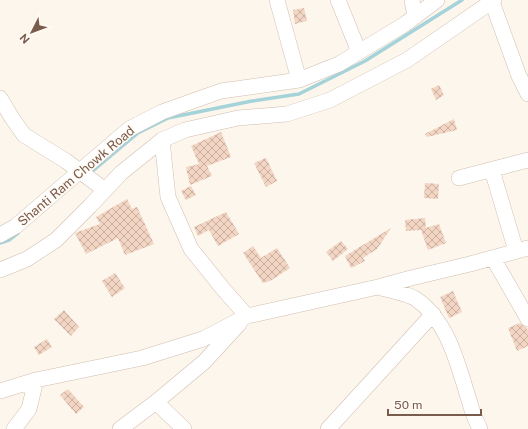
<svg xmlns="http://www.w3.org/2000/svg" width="528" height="429" viewBox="0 0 528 429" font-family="'Public Sans',sans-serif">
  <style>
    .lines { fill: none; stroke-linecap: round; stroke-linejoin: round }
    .stream { stroke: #a5d3da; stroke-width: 3.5 }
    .building { fill: url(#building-cross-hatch) }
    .street-casing { stroke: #d1beb0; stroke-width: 16 }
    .street { stroke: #fff; stroke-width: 15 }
    .labels { text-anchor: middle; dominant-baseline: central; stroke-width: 3; stroke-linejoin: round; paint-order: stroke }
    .street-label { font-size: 13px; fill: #7a5c4d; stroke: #fffaf3 }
  </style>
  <defs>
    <pattern id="building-cross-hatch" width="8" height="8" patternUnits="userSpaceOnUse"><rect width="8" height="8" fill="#f3d5c3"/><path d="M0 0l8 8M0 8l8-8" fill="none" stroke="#cab0a1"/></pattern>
  </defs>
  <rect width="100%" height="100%" fill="#fdf6ec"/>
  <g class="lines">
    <path class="stream" d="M 89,174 L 138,133 L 168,118 L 252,101 L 299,94 L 365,61 L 462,0
      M 0,243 L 9,240 L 18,233"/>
  </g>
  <path class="building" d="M 304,8 L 307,21 L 295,24 L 293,10 Z
    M 439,85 L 444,95 L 436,100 L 431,89 Z
    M 454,119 L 457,130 L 427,137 L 425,134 Z
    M 221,132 L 231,157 L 207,166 L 212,176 L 190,185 L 186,167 L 199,164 L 191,146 Z
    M 266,158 L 277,181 L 266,187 L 254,163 Z
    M 425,183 L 439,184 L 438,199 L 424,198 Z
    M 191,186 L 196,195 L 186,200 L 181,191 Z
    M 127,199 L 132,209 L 137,207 L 154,244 L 125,255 L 118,238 L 86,254 L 75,233 L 100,224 L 96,217 Z
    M 226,212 L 239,234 L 218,246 L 209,230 L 198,236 L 194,227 Z
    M 425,218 L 426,228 L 439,224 L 446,243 L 428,250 L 421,230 L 406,231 L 405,220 Z
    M 391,228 L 377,249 L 363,258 L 365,261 L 351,268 L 345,256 Z
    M 341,241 L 348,249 L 333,261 L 326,252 Z
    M 253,246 L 261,258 L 277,248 L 290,268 L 270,281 L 263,283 L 243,253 Z
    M 115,273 L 125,288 L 112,297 L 102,281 Z
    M 453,291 L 462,312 L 449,318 L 440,297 Z
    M 64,310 L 79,327 L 71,336 L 54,319 Z
    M 520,323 L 527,328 L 528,331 L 528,346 L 517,351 L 508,328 Z
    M 47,339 L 52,347 L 39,355 L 34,347 Z
    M 68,389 L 84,407 L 76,414 L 60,395 Z"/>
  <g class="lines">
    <defs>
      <path id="street" d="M 277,0 L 299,80
        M 338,0 L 359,52
        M 412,0 L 415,17
        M 492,2 L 519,76 L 528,94
        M 0,98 L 12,118 L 24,135 L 66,161 L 105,190
        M 162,140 L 168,197 L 191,249 L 224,290 L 247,316
        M 492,170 L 516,251
        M 459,178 L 528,160
        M 0,235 L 16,226 L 129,129 L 162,112 L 221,91 L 299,80 L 339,64 L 405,24 L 437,0
        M 493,258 L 528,319
        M 0,270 L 27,259 L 56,240 L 90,206 L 121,173 L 162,140 L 185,130 L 238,118 L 287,114 L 330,100 L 407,60 L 494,0
        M 378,287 C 388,290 409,294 416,299 C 450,323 458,367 470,403 C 472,412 476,421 480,429
        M 0,391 L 36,380 L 142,358 L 203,339 L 247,316 L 378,287 L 411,278 L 470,264 L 528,248
        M 156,402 L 184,429
        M 14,429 L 29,409 L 36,380
        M 120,429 L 156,402 L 204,362 L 239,324
        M 328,429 L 433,314"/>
    </defs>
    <use href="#street" class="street-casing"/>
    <use href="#street" class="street"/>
  </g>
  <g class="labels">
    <g class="street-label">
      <text transform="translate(76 176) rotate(-40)">Shanti Ram Chowk Road</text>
    </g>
  </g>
  <g transform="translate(32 32) rotate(228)" stroke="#fffaf3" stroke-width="3" paint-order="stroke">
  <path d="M0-3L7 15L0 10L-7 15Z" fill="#7a5c4d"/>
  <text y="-6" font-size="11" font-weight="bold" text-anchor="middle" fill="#7a5c4d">N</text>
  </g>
  <path d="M388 409v6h93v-6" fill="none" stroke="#7a5c4d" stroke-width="2"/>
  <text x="394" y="409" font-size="12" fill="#7a5c4d" stroke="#fffaf3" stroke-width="3" paint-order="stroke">50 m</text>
</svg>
